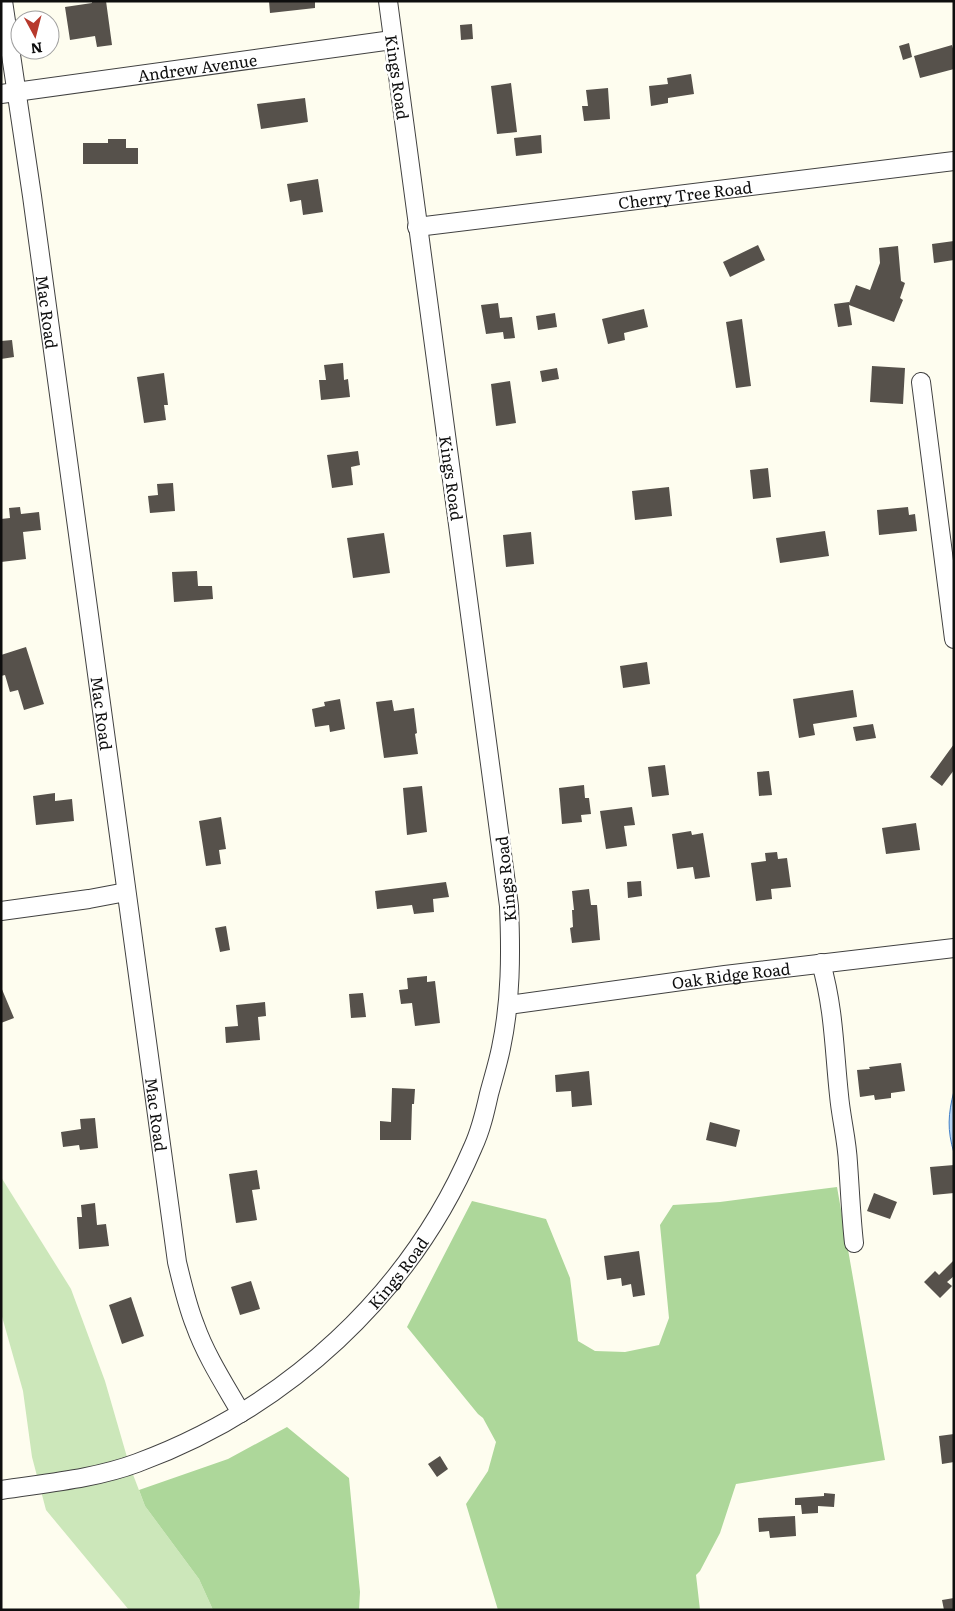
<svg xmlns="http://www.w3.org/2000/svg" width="955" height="1611" viewBox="0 0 955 1611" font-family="Literata,serif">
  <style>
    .green { fill: #cce7ba }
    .forest { fill: #add79a }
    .water { fill: #b6d4f3; stroke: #417fc7 }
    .building { fill: #56514b }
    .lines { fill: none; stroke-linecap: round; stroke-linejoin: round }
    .minor-casing { stroke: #414141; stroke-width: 20 }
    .minor { stroke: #fff; stroke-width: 18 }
    .labels { text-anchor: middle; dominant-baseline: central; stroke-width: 5; stroke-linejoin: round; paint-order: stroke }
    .street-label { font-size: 16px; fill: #0e0e0e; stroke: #fff }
  </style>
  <rect width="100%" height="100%" fill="#fefdef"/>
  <path class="green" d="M 1,1177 L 71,1289 L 105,1381 L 129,1464 L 145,1506 L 199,1579 L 213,1610 L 129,1610 L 46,1510 L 32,1457 L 23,1391 L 1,1313 Z"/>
  <path class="forest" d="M 837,1187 L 885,1460 L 736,1484 L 720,1533 L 700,1571 L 696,1575 L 700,1610 L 498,1610 L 466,1504 L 488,1471 L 496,1442 L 483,1418 L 478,1414 L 407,1327 L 472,1201 L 546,1219 L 570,1278 L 578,1341 L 595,1351 L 625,1352 L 659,1345 L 669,1318 L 660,1225 L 673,1205 L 720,1202 Z
    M 287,1427 L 349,1478 L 360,1592 L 359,1610 L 213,1610 L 199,1579 L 145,1506 L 139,1490 L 228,1459 Z"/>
  <path class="water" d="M 954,1091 L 954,1153 C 947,1130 948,1114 954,1091 Z"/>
  <path class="building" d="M 92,1 L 106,1 L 112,45 L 97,47 L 95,36 L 70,40 L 65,7 L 92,3 Z
    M 269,1 L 315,1 L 315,8 L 270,13 Z
    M 472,24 L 473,39 L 461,40 L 460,25 Z
    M 909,43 L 912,57 L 903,60 L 899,46 Z
    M 952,45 L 954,52 L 954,69 L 920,78 L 914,56 Z
    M 691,74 L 694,94 L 668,98 L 668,103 L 651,106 L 649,86 L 668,84 L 667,78 Z
    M 511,83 L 517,132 L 497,134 L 491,86 Z
    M 608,88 L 610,119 L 584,121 L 582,106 L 588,106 L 586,90 Z
    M 305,98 L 308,122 L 261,129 L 257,104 Z
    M 541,135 L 542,153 L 516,156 L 514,138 Z
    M 108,139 L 126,139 L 126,148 L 138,148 L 138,164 L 83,164 L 83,143 L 108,143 Z
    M 318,179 L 323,212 L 303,215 L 301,200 L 290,202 L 287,184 Z
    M 954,241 L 954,260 L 934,263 L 932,244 Z
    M 758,245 L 765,260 L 730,277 L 723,262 Z
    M 898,246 L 901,281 L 905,283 L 900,298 L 903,300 L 894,322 L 849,305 L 852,325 L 838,327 L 834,304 L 849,302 L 849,303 L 856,285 L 870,290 L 880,263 L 879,248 Z
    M 498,303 L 500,318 L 512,317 L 515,338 L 504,339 L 503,332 L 486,334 L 481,305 Z
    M 644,309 L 648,327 L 624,333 L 625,340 L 608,344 L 602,319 Z
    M 555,313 L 557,327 L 538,330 L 536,316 Z
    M 742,319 L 751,386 L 736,388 L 726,322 Z
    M 12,340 L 14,357 L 1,359 L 1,341 Z
    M 343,363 L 344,380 L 348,379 L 350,397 L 321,400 L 319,380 L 326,380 L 324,365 Z
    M 872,366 L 905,368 L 903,404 L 870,402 Z
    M 557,368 L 559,379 L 542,382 L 540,371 Z
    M 164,373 L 168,405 L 164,405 L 166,420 L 144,423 L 137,377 Z
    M 510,381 L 516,423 L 496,426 L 491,384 Z
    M 358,451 L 360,465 L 351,467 L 353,485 L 332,488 L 327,455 Z
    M 768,468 L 771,497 L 753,499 L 750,470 Z
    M 173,483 L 175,511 L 150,513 L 148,496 L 158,495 L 157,484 Z
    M 669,487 L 672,516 L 635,520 L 632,491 Z
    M 20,507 L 21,514 L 39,512 L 41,530 L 23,532 L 26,559 L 1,562 L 1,519 L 10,518 L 9,508 Z
    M 908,507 L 909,515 L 915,514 L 917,531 L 879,535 L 877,510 Z
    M 825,531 L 829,556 L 780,563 L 776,538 Z
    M 531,532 L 534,564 L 506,567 L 503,535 Z
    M 384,533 L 390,573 L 353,578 L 347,538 Z
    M 197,571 L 198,586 L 212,586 L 213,599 L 174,602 L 172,572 Z
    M 26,647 L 44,704 L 24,710 L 18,690 L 10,692 L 5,675 L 1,676 L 1,655 Z
    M 647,662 L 650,684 L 623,688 L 620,666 Z
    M 853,690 L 857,717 L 813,724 L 815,735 L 799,738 L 793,699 Z
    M 340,699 L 345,729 L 330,732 L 329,725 L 315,727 L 312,709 L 325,706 L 324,702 Z
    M 392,700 L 394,711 L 414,708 L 417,733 L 415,734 L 418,754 L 384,758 L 376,702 Z
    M 873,724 L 876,738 L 856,741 L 853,727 Z
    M 954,744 L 954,770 L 942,786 L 930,777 Z
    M 665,765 L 669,795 L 652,797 L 648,767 Z
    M 769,771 L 772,795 L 759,796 L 757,772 Z
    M 584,785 L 585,798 L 589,798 L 591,814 L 581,815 L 582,822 L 562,824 L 559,788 Z
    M 422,786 L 427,832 L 407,835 L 403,788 Z
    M 55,793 L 55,801 L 72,799 L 74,821 L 36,825 L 33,796 Z
    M 632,807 L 635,825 L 624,826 L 627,846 L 606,849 L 600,811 Z
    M 221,817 L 226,849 L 219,850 L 221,864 L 206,866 L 199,821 Z
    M 916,823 L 920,850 L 886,854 L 882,828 Z
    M 691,831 L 692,835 L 703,833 L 710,877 L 695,879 L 693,867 L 677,869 L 672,834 Z
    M 777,852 L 778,859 L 787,858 L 791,887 L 771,889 L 772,899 L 756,901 L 751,863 L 766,861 L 765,853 Z
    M 641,881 L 642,896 L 628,898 L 627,882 Z
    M 446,882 L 449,897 L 433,899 L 434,912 L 414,914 L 412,905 L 377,909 L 375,891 Z
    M 589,889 L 591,905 L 597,905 L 600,940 L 572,943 L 570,928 L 573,927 L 572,910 L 574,910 L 572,891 Z
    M 226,926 L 230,950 L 220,952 L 215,928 Z
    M 427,976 L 427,982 L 435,981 L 440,1023 L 415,1026 L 412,1003 L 401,1004 L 399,990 L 408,989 L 407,978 Z
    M 1,987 L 14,1018 L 1,1023 Z
    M 363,993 L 366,1017 L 351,1018 L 349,994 Z
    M 265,1002 L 266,1016 L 258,1017 L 260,1040 L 226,1043 L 225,1027 L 238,1026 L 236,1005 Z
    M 901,1063 L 905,1091 L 891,1093 L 891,1098 L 875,1100 L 874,1095 L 860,1097 L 857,1070 L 870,1069 L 869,1067 Z
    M 589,1071 L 592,1105 L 572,1107 L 571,1091 L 556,1092 L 555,1075 Z
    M 392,1088 L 415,1089 L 414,1104 L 412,1104 L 411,1140 L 380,1140 L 380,1121 L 391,1122 Z
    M 95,1118 L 98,1148 L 80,1150 L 79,1145 L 63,1147 L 61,1132 L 81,1129 L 80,1119 Z
    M 710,1122 L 740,1130 L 736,1147 L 706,1140 Z
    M 954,1165 L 954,1193 L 933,1195 L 930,1167 Z
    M 257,1170 L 260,1189 L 252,1190 L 257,1220 L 236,1223 L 229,1174 Z
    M 874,1193 L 897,1202 L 890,1219 L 867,1211 Z
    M 95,1203 L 97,1225 L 106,1224 L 109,1246 L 79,1249 L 77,1217 L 82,1217 L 81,1205 Z
    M 639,1251 L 645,1295 L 633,1297 L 631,1284 L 622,1286 L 621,1278 L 607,1280 L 604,1256 Z
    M 954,1260 L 954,1276 L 947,1282 L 952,1286 L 940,1298 L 924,1282 L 935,1271 L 939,1275 Z
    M 251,1281 L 260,1309 L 240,1315 L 231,1287 Z
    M 131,1297 L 144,1336 L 122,1344 L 109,1305 Z
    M 954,1434 L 954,1462 L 942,1464 L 939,1436 Z
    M 440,1456 L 448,1469 L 437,1477 L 428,1464 Z
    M 824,1493 L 835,1494 L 834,1507 L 818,1506 L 818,1513 L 802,1514 L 801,1505 L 795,1505 L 795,1498 L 824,1496 Z
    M 795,1516 L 796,1536 L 770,1538 L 769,1531 L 759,1532 L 758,1518 Z
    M 954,1598 L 954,1610 L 944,1610 L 942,1600 Z"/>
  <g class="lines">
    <defs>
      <g id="minor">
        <path id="s1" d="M 3,1 L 32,196 L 177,1262 C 182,1283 187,1305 195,1325 C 206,1356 225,1385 241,1413"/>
        <path id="s2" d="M 1,94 L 392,40"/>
        <path id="s3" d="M 417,227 L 954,161"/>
        <path d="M 921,382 L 954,639"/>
        <path d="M 1,911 L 89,899 L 126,892"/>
        <path d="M 821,963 C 834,1009 834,1048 839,1095 C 841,1118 847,1140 848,1163 C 850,1190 851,1216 854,1243"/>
        <path id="s4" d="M 508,1005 L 725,975 L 954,948"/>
        <path id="s5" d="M 1,1490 C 46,1483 94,1479 137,1463 C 286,1408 410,1295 473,1147 C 481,1130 485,1112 489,1094 C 493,1079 498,1063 501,1048 C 511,1001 511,953 509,906 L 388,1"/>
      </g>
    </defs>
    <use href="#minor" class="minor-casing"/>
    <use href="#minor" class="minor"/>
  </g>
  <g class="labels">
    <g class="street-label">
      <text stroke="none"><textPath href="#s2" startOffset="198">Andrew Avenue</textPath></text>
      <text transform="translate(398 77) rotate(82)">Kings Road</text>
      <text stroke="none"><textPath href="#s3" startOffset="270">Cherry Tree Road</textPath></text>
      <text stroke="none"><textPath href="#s1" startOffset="314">Mac Road</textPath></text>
      <text transform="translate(452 478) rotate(82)">Kings Road</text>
      <text stroke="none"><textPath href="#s1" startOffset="719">Mac Road</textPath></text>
      <text transform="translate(505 879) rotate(-96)">Kings Road</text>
      <text stroke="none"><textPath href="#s4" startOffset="225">Oak Ridge Road</textPath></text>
      <text stroke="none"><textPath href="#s1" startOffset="1124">Mac Road</textPath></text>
      <text stroke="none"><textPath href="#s5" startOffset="466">Kings Road</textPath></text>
    </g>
  </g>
  <rect width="955" height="1611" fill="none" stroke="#0e0e0e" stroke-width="5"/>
  <g transform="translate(35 35) rotate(173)"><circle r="24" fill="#ffffff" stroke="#9f9f9f"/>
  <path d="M0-4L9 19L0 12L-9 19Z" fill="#b7392c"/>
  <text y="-8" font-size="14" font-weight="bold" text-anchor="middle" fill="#0e0e0e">N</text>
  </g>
</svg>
